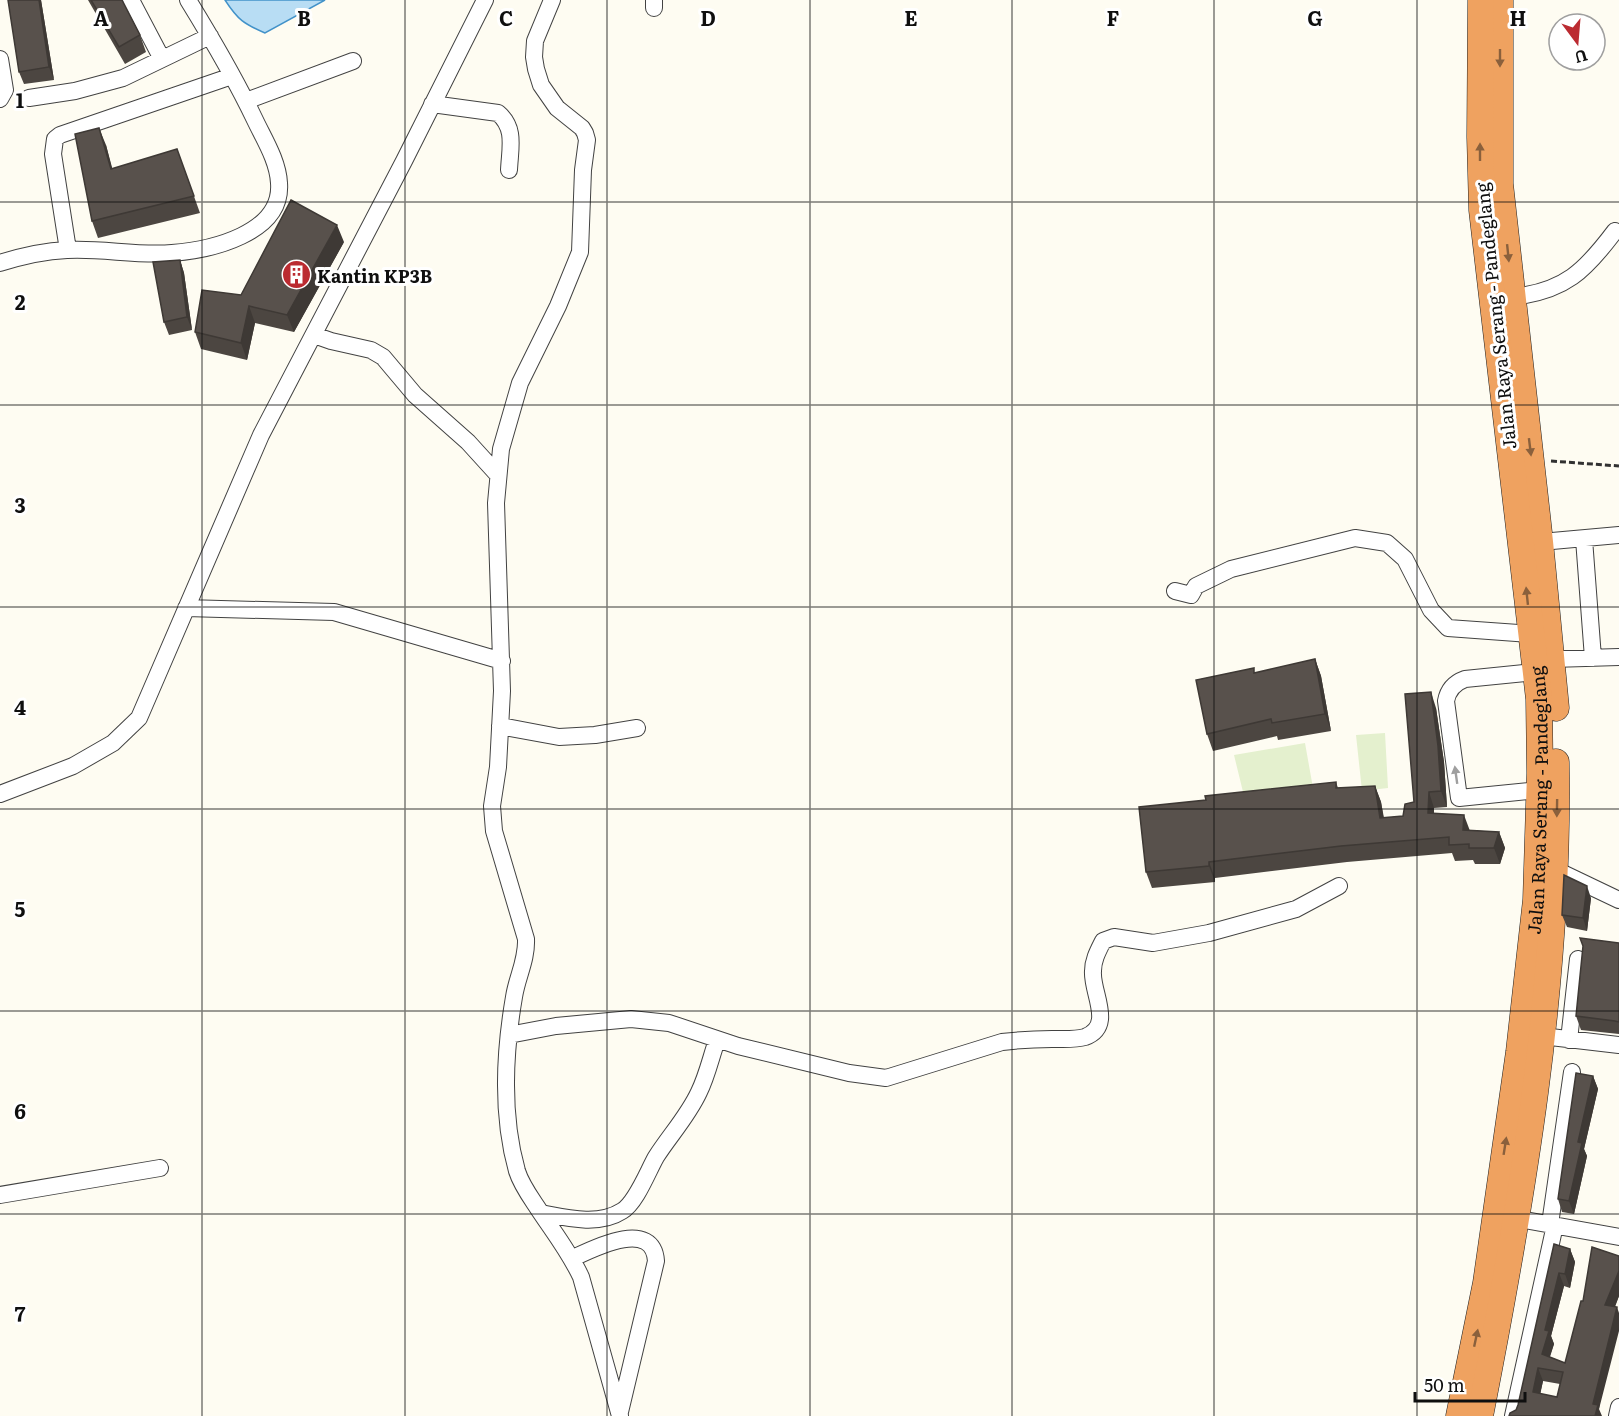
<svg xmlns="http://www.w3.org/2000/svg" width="1619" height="1416" viewBox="0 0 1619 1416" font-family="Literata,serif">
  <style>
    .pitch { fill: #e4f0ce }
    .water { fill: #b8ddf4; stroke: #4292c9; stroke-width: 1.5 }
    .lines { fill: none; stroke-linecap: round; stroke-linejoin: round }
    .minor-casing { stroke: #424242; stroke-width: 18 }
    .highway-casing { stroke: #202020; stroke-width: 27 }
    .path { stroke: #313131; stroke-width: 3; stroke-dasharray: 6 3; stroke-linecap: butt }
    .minor { stroke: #fff; stroke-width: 16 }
    .highway { stroke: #efa260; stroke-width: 26 }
    .wall { fill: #4c4641; fill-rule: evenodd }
    .shaded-wall { fill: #3e3935 }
    .building { fill: #58514c; stroke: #3e3935; stroke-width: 1.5; fill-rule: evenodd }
    .oneway { fill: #8a603c }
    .oneway2 { fill: #9f9f9f }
    .grid { fill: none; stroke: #0f0f0f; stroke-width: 1.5; stroke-opacity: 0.55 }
    .labels { text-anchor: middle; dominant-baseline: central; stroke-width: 6; stroke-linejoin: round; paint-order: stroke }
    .poi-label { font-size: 18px; font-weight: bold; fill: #0f0f0f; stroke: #fff; text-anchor: start }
    .street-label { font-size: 18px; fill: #0f0f0f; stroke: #fff }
    .grid-label { font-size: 20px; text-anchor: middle; font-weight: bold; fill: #0f0f0f; stroke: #fff; stroke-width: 6; stroke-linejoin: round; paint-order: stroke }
  </style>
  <rect width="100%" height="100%" fill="#fefcf2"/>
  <path class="pitch" d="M 1385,733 L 1388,788 L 1362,791 L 1356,735 Z
    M 1305,743 L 1313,788 L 1244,796 L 1234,755 Z"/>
  <path class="water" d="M 225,0 L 325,0 L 265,33 C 244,24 238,20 225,0 Z"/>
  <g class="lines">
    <defs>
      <path id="minor" d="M 131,0 L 162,59
        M 552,0 L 535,41 L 534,57 L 536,69 L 541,85 L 557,108 L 582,128 L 585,133 L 587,140 L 583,170 L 580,252 L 558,306 L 520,383 L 501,449 L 496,503 L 502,691 L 498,767 L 492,806 L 494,831 L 526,939 C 527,960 517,977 514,997 C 504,1055 501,1114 517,1171 C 521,1184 529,1195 537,1207 C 552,1230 569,1251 581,1277 L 620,1416
        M 654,8 L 654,0
        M 0,59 L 5,90 L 0,99
        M 29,98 L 75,91 L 123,78 L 210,36
        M 246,101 L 353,61
        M 432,104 L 498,113 C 516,128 510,148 509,170
        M 68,250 L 53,154 L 55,139 L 60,135 L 232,76
        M 0,263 C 22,256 44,251 67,250 C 102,248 137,256 172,253 C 210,250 283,234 279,183 C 278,161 264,139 255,120 C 235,78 212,39 188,0
        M 1513,297 C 1565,291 1585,271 1615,231
        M 314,335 L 331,341 L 371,350 L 383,357 L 415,395 L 468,442 L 498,475
        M 1584,539 L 1593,658
        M 1530,543 L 1619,535
        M 1175,591 L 1191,595 L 1196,586 L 1231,569 L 1355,538 L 1387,543 L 1405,559 L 1431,610 L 1448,628 L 1531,634
        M 186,608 L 334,612 L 502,661
        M 1552,659 L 1619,657
        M 1535,672 L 1465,679 C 1454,683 1448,690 1446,701 L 1459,798 L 1539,790
        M 500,726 L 559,737 L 595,735 L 637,728
        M 0,794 L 73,766 L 113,743 L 139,718 L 261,435 L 404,161 L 485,0
        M 1556,870 L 1619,900
        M 509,1035 L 556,1026 L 631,1019 L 669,1023 L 738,1046 L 849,1073 L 886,1078 L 1002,1042 C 1019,1040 1035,1039 1052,1039 C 1063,1039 1075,1040 1085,1037 C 1115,1026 1091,992 1093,971 C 1093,960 1098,951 1103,941 L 1114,937 L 1153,943 L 1209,933 L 1296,909 L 1339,886
        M 1542,1036 L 1619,1045
        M 1569,1040 L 1578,959
        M 0,1195 L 160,1168
        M 541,1213 C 567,1218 599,1226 622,1211 C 636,1203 648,1171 656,1157 C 670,1135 688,1116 699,1092 C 707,1076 711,1057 717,1040
        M 1508,1217 L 1619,1237
        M 1550,1224 L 1572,1072
        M 573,1258 C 594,1248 653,1218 656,1261 L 620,1412
        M 1513,1416 L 1555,1225
        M 1617,1416 L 1619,1407"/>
      <g id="highway">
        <path d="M 1500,0 L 1500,184 L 1540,542 L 1556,708"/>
        <path id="s1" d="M 1459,1416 L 1486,1283 L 1519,1052 L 1536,900 L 1540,773 L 1539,699 L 1482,210 L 1480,137 L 1481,0"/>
        <path d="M 1480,1416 C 1522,1201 1560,982 1556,762"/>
      </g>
    </defs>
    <use href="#minor" class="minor-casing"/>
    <use href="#highway" class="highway-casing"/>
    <path class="path" d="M 1551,461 L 1619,466"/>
    <use href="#minor" class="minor"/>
    <use href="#highway" class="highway"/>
  </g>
  <path class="wall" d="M 8,0 L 41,0 L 54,80 L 24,84 L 19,72 Z
    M 88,0 L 122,0 L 140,35 L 146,52 L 125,64 Z
    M 106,145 L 112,169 L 177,149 L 200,213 L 98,238 L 92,221 Z
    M 344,242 L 294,332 L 255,323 L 247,360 L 201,349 L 195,332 L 241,295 Z
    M 180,260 L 184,273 L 192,330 L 169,335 L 164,322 Z
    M 1315,659 L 1321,676 L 1331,731 L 1278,740 L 1277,736 L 1213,751 L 1207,734 Z
    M 1436,708 L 1444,762 L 1447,807 L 1434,808 L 1434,813 L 1469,830 L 1499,832 L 1505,848 L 1500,864 L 1475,864 L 1473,860 L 1455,861 L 1452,853 L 1347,862 L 1215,878 L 1215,882 L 1152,888 L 1146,872 L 1206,800 L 1336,782 L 1338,788 L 1375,786 L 1381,802 L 1384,818 L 1403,816 L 1414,802 Z
    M 1591,898 L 1587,931 L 1567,927 L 1562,915 Z
    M 1619,943 L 1619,1034 L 1581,1030 L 1576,1016 Z
    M 1593,1076 L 1598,1089 L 1584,1149 L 1587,1156 L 1574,1214 L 1562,1212 L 1558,1199 Z
    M 1554,1244 L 1570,1249 L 1575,1262 L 1570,1288 L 1564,1286 L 1551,1336 L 1554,1344 L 1550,1357 L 1565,1363 L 1583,1301 L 1619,1256 L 1619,1296 L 1615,1307 L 1599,1409 L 1516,1410 L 1518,1405 ZM 1543,1381 L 1560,1384 L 1557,1397 L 1540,1394 Z"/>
  <path class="shaded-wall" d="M 39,0 L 41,0 L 54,80 L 49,67 Z
    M 99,128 L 106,145 L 117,186 L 111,169 Z
    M 337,225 L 344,242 L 294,332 L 287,315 Z
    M 180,260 L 184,273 L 192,330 L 187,317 Z
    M 249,306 L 255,323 L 247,360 L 241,343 Z
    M 1315,659 L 1321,676 L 1331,731 L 1325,714 Z
    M 1431,692 L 1436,708 L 1444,762 L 1447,807 L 1441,791 Z
    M 1375,786 L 1381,802 L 1386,834 L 1380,818 Z
    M 1429,792 L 1434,808 L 1434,829 L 1428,813 Z
    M 1464,815 L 1470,831 L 1463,830 Z
    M 1499,832 L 1505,848 L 1500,864 L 1494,848 Z
    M 1209,862 L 1215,878 L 1215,882 L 1209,866 Z
    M 1587,886 L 1591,898 L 1587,931 L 1583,918 Z
    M 1593,1076 L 1598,1089 L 1584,1149 L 1587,1156 L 1574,1214 L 1569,1201 L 1578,1142 Z
    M 1570,1249 L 1575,1262 L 1570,1288 L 1565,1274 Z
    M 1619,1271 L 1619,1296 L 1610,1318 L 1605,1305 Z
    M 1559,1273 L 1564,1286 L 1551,1336 L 1554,1344 L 1546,1367 L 1542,1354 L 1545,1330 Z
    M 1617,1307 L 1619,1313 L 1619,1331 L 1599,1409 L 1602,1416 L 1595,1416 L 1593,1404 Z
    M 1538,1368 L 1543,1381 L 1538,1405 L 1533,1392 Z"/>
  <path class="building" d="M 8,0 L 39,0 L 49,67 L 19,72 Z
    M 91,0 L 122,0 L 140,35 L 119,47 Z
    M 99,128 L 111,169 L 177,149 L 194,196 L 92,221 L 75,134 Z
    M 291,200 L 337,225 L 287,315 L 249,306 L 241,343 L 195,332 L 202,290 L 241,295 Z
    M 180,260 L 187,317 L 164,322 L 153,262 Z
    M 1315,659 L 1325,714 L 1272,723 L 1271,719 L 1207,734 L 1196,680 L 1254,668 L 1254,673 Z
    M 1431,692 L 1438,746 L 1441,791 L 1429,792 L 1428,813 L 1464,815 L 1463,830 L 1499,832 L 1494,848 L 1469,848 L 1469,844 L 1449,845 L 1449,837 L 1341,846 L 1209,862 L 1209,866 L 1146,872 L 1139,807 L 1206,800 L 1205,796 L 1336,782 L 1336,788 L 1375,786 L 1380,818 L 1403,816 L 1405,804 L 1414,802 L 1405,694 Z
    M 1564,875 L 1587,886 L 1583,918 L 1562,915 Z
    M 1580,938 L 1619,943 L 1619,1022 L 1615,1021 L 1576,1016 L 1583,946 Z
    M 1576,1073 L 1593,1076 L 1578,1142 L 1582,1143 L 1569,1201 L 1558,1199 Z
    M 1554,1244 L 1570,1249 L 1565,1274 L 1559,1273 L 1545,1330 L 1549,1331 L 1542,1354 L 1565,1363 L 1581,1301 L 1583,1301 L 1592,1247 L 1619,1256 L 1619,1271 L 1605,1305 L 1617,1307 L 1593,1404 L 1598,1405 L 1595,1416 L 1509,1416 L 1510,1413 L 1516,1410 L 1518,1405 ZM 1538,1368 L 1563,1372 L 1557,1397 L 1533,1392 Z"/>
  <defs><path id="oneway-solid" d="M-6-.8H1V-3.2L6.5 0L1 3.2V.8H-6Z" transform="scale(1.5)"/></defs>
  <g class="oneway">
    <use href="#oneway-solid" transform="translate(1500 58) rotate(90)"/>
    <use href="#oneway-solid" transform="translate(1480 152) rotate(-90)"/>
    <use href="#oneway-solid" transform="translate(1508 253) rotate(84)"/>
    <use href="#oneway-solid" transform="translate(1530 447) rotate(83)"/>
    <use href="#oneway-solid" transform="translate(1527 596) rotate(-96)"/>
    <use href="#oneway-solid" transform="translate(1557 808) rotate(91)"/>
    <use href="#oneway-solid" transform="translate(1505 1146) rotate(-81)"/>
    <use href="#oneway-solid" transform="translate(1476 1338) rotate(-78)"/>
  </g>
  <use class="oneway2" href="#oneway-solid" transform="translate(1456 775) rotate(-98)"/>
  <path class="grid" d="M 202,0 L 202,1416M 405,0 L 405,1416M 607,0 L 607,1416M 810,0 L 810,1416M 1012,0 L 1012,1416M 1214,0 L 1214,1416M 1417,0 L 1417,1416M 0,202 L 1619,202M 0,405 L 1619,405M 0,607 L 1619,607M 0,809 L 1619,809M 0,1011 L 1619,1011M 0,1214 L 1619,1214"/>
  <defs>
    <symbol id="building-disc" viewBox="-11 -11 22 22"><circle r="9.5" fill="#bb2b31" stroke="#fff"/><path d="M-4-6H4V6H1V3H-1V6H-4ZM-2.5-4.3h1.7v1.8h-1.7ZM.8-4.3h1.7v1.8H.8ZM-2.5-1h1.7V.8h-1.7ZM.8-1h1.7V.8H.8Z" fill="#fff"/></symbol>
  </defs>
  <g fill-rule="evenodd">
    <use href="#building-disc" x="280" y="258" width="33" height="33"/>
  </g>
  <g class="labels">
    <g class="poi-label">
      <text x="317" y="275">Kantin KP3B</text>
    </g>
    <g class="street-label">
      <text transform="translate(1495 316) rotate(-96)">Jalan Raya Serang - Pandeglang</text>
      <text stroke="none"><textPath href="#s1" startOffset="622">Jalan Raya Serang - Pandeglang</textPath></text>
    </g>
  </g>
  <g class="grid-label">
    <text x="101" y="26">A</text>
    <text x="304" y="26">B</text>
    <text x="506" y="26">C</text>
    <text x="708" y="26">D</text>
    <text x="911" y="26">E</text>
    <text x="1113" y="26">F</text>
    <text x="1315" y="26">G</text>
    <text x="1518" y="26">H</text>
    <text x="20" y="108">1</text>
    <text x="20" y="310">2</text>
    <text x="20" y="513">3</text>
    <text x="20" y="715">4</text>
    <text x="20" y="917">5</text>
    <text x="20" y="1119">6</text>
    <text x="20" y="1322">7</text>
  </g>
  <g transform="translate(1577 42) rotate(164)"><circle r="28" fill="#ffffff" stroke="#9f9f9f" stroke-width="1.5"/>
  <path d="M0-4.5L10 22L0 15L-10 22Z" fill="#bb2b31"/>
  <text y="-9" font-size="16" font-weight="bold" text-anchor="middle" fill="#0f0f0f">U</text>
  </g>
  <path d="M1415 1392v9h110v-9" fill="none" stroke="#0f0f0f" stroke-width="3"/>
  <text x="1424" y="1392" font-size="18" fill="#0f0f0f" stroke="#ffffff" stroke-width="4.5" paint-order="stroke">50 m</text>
</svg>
